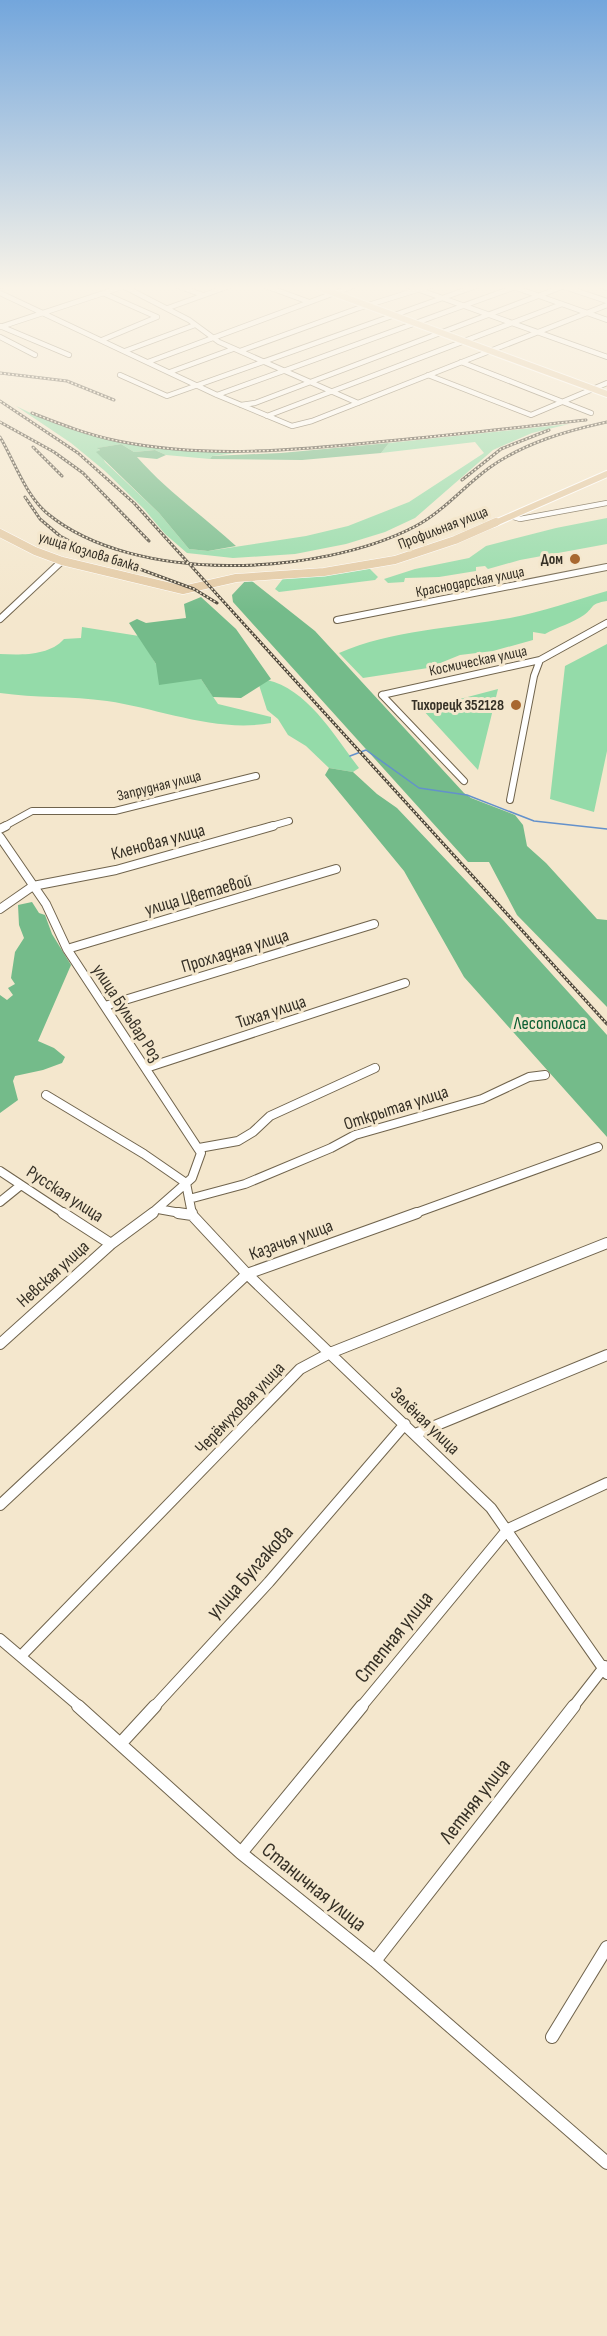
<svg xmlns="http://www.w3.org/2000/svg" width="607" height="2336" viewBox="0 0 607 2336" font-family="'Sofia Sans Condensed',sans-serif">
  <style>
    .green { fill: #94dba9 }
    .forest { fill: #74bb8a }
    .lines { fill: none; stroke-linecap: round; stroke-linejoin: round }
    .stream { stroke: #6391cb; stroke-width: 1.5 }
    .minor-far4-casing { stroke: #70644d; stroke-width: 6 }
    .minor-far3-casing { stroke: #70644d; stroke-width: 8 }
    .minor-far2-casing { stroke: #70644d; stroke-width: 10 }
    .minor-far1-casing { stroke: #70644d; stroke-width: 12 }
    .minor-casing { stroke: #70644d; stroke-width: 14 }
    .major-far1-casing { stroke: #fff; stroke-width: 8 }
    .major-casing { stroke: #fff; stroke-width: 9 }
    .minor-far4 { stroke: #fff; stroke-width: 4.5 }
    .minor-far3 { stroke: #fff; stroke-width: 6 }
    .minor-far2 { stroke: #fff; stroke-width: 8 }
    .minor-far1 { stroke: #fff; stroke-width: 10 }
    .minor { stroke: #fff; stroke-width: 12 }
    .major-far1 { stroke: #e4cba6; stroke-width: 6 }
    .major { stroke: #e4cba6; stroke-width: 8 }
    .rail-casing { stroke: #4b4539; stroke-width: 3 }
    .rail { stroke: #f4e7cd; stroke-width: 1.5; stroke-dasharray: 2; stroke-linecap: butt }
    .poi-dot { fill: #a86830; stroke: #f4e7cd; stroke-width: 2 }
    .labels { text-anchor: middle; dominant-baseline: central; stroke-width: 6; stroke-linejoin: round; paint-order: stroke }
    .far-street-label { font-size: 15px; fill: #353026; stroke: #f4e7cd }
    .far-poi-label { font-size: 15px; font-weight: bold; fill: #353026; stroke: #f4e7cd; text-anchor: end }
    .street-label { font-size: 18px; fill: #353026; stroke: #f4e7cd }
    .park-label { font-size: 18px; fill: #0d6034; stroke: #f4e7cd }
    .near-street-label { font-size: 21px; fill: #353026; stroke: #f4e7cd }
  </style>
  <rect width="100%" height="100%" fill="#f4e7cd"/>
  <path class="green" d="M 16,406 C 89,443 156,449 236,453 L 212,456 L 210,459 L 166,455 L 155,450 L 134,452 L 121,444 L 98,448 L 105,462 L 159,513 L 189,549 L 208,551 L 306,536 L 348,526 L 409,502 L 484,453 L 475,442 L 381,453 L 389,443 L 569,424 L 532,433 L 493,450 L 415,518 L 385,532 L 346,544 L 295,554 L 233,558 L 187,553 L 165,534 L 144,509 L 105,471 L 71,443 Z
    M 607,518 L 607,544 L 520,560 L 488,569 L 485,566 L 476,567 L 476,571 L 439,577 L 405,578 L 404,582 L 388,583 L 384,579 L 415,569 L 469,558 L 486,546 L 556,528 Z
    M 368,567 L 378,577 L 375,580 L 279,592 L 275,589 L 285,576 Z
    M 607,591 L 607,601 C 589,604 596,606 584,615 C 573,623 557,627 545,634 L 533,632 L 533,640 L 493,651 L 460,655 L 428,668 L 363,678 L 339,653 C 392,630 453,628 510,618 C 542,612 575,600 607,591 Z
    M 82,627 L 139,636 L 156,664 L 201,679 L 218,704 L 271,717 L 271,723 C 216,733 161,709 107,701 C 71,696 35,698 0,693 L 0,654 C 21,655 49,656 64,639 L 81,638 Z
    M 607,644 L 607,751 L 594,812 L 550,799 L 565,666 Z
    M 267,680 C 308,689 335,737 359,768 L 353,772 L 329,768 L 306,746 L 288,735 L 278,719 L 267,710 L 259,685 Z
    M 498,689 L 478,770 L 422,709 Z"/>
  <path class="forest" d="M 389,443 L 381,453 L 302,460 L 210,459 L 212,456 L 281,453 Z
    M 121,444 L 134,452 L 155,450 L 166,455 L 157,459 L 137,457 C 167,491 203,516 236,546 L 208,551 L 189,549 L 159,513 L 96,452 L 100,450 L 97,448 Z
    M 248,578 L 315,631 L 464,793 L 471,798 L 515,815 L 523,825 L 527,846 L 546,863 L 597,919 L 607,920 L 607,1007 L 517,915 L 489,862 L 468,862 L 233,602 L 232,595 Z
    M 201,597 L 236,629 L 271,679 L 241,698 L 213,697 L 201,679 L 159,685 L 156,664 L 129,623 L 137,619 L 146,623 L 186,618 L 184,604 Z
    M 329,768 L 353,772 L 377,794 L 397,808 L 504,921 L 607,1035 L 607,1137 L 464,977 L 404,871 L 325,775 Z
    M 32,902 L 39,913 L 45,915 L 52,934 L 71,965 L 38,1041 L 54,1048 L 65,1057 L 62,1063 L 43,1070 L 15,1076 L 13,1081 L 18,1100 L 0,1113 L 0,995 L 7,1000 L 13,995 L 8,988 L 15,984 L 11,978 L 15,952 L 24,938 L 19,925 L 18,905 Z"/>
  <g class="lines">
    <path class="stream" d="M 350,756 L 366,750 L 419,788 L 467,795 L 534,821 L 607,829"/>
    <defs>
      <path id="minor-far4" d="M 121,285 L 189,320 L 219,342 L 358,403
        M 175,285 L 203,295
        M 263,285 L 309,302
        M 406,285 L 607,357
        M 599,285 L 607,288
        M 0,286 L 3,285
        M 511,286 L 607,320
        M 562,286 L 607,301
        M 0,293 L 217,395 L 292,426 L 312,421 L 607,305
        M 103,293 L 157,317
        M 168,308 L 232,285
        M 0,326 L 69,355
        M 0,327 L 125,286
        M 0,337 L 35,355
        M 102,340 L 157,317
        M 125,351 L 195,325
        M 240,351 L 359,308 L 433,285
        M 148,362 L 356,285
        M 461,362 L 591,413
        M 170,372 L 233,349
        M 120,375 L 167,396 L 479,285
        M 428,375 L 531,415 L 607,383
        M 217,395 L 515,287
        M 241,405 L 255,403 L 567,285
        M 267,416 L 562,304
        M 510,516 L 520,519 L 607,503"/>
      <path id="minor-far3" d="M 0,619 L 62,561
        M 337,620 L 607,567
        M 382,695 L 540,660 L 607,623
        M 382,695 L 464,781
        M 510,800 L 534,676 L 540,660
        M 3,827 L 32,811 L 115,811 L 256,776
        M 268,827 L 289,821"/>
      <path id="minor-far2" d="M 0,829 L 6,826
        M 0,837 L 46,904 L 67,949 L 201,1153 L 192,1178 L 151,1214
        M 0,909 L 33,886 L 116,870 L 273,826
        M 67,949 L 336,869
        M 105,1006 L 374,924
        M 146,1068 L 405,983
        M 46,1095 L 144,1154 L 186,1183 L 192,1214
        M 199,1148 L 238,1141 L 253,1132 L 270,1116 L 375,1068
        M 0,1171 L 65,1214
        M 189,1199 L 245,1184 L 331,1148 L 355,1135 L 482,1099 L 529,1077 L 545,1075
        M 0,1202 L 21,1185
        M 158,1209 L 186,1214
        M 413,1214 L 598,1147"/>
      <path id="minor-far1" d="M 63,1213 L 111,1244
        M 178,1213 L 192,1215 L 247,1274 L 491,1508 L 607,1674
        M 192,1213 L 192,1215
        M 0,1344 L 111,1244 L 153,1213
        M 415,1434 L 607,1355
        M 0,1505 L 247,1274 L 417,1213
        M 0,1639 L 80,1707
        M 21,1656 L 300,1369 L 330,1353 L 607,1243
        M 154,1707 L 269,1582 L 405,1424
        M 361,1707 L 508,1529 L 607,1483
        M 573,1707 L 605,1666"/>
      <path id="minor" d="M 78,1706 L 241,1853 L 375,1961 L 607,2163
        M 121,1743 L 155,1706
        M 241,1853 L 362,1706
        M 375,1961 L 574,1706
        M 552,2037 L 607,1947"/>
      <path id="major-far1" d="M 312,285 L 607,394
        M 493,524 L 607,474"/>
      <path id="major" d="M 0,533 L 35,551 L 62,561 L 183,590 L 236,578 L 324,572 L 395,560 L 455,540 L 496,522"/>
    </defs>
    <use href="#minor-far4" class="minor-far4-casing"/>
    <use href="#minor-far3" class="minor-far3-casing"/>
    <use href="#minor-far2" class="minor-far2-casing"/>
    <use href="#minor-far1" class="minor-far1-casing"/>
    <use href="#minor" class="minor-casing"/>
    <use href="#major-far1" class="major-far1-casing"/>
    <use href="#major" class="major-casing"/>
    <use href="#minor-far4" class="minor-far4"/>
    <use href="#minor-far3" class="minor-far3"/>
    <use href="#minor-far2" class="minor-far2"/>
    <use href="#minor-far1" class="minor-far1"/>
    <use href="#minor" class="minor"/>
    <use href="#major-far1" class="major-far1"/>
    <use href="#major" class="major"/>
    <defs>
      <path id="rail" d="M 0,373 L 67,381 L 114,400
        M 0,401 L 78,453 L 134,503 L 607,1024
        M 32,413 C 60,424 88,435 118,441 C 206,459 298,450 387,441 C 453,435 520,427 586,420
        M 0,422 L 54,452 L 83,473 L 149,541
        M 0,437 C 15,462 25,495 48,514 C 135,585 319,576 414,527 C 443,512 463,487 489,468 C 524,443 566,431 607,422
        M 33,447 L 62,476
        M 462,480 L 501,449 L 549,430
        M 25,497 L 40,519 L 60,536 L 85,549 L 194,589 L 217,603"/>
    </defs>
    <use href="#rail" class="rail-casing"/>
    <use href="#rail" class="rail"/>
  </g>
  <linearGradient id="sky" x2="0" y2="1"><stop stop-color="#73a6dc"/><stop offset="0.47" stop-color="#faf4e8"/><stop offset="1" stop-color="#faf4e8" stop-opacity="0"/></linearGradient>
  <rect width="607" height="612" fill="url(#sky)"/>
  <g class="poi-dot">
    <circle cx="575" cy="559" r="6"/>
    <circle cx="516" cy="705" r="6"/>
  </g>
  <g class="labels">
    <g class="far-street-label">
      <text transform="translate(443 528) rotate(-21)">Профильная улица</text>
      <text transform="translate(89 552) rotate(17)">улица Козлова балка</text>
      <text transform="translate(470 582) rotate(-11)">Краснодарская улица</text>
      <text transform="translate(478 661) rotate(-12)">Космическая улица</text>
      <text transform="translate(159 786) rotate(-14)">Запрудная улица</text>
    </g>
    <g class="far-poi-label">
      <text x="563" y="559">Дом</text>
      <text x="504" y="705">Тихорецк 352128</text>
    </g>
    <g class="street-label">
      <text transform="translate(158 842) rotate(-15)">Кленовая улица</text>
      <text transform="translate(198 895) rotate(-16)">улица Цветаевой</text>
      <text transform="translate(235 951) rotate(-17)">Прохладная улица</text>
      <text transform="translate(271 1012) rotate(-18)">Тихая улица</text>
      <text transform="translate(127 1013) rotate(57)">улица Бульвар Роз</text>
      <text transform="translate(396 1108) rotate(-18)">Открытая улица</text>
      <text transform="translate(65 1194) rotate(33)">Русская улица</text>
      <text transform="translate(291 1240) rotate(-20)">Казачья улица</text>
      <text transform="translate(53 1274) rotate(-42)">Невская улица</text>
      <text transform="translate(240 1408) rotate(-46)">Черёмуховая улица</text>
      <text transform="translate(425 1421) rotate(44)">Зелёная улица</text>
    </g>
    <g class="park-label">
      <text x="550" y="1023">Лесополоса</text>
    </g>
    <g class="near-street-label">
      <text transform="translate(250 1572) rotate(-48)">улица Булгакова</text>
      <text transform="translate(394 1637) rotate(-51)">Степная улица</text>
      <text transform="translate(475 1801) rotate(-52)">Летняя улица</text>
      <text transform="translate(314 1887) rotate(39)">Станичная улица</text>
    </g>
  </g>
</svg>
